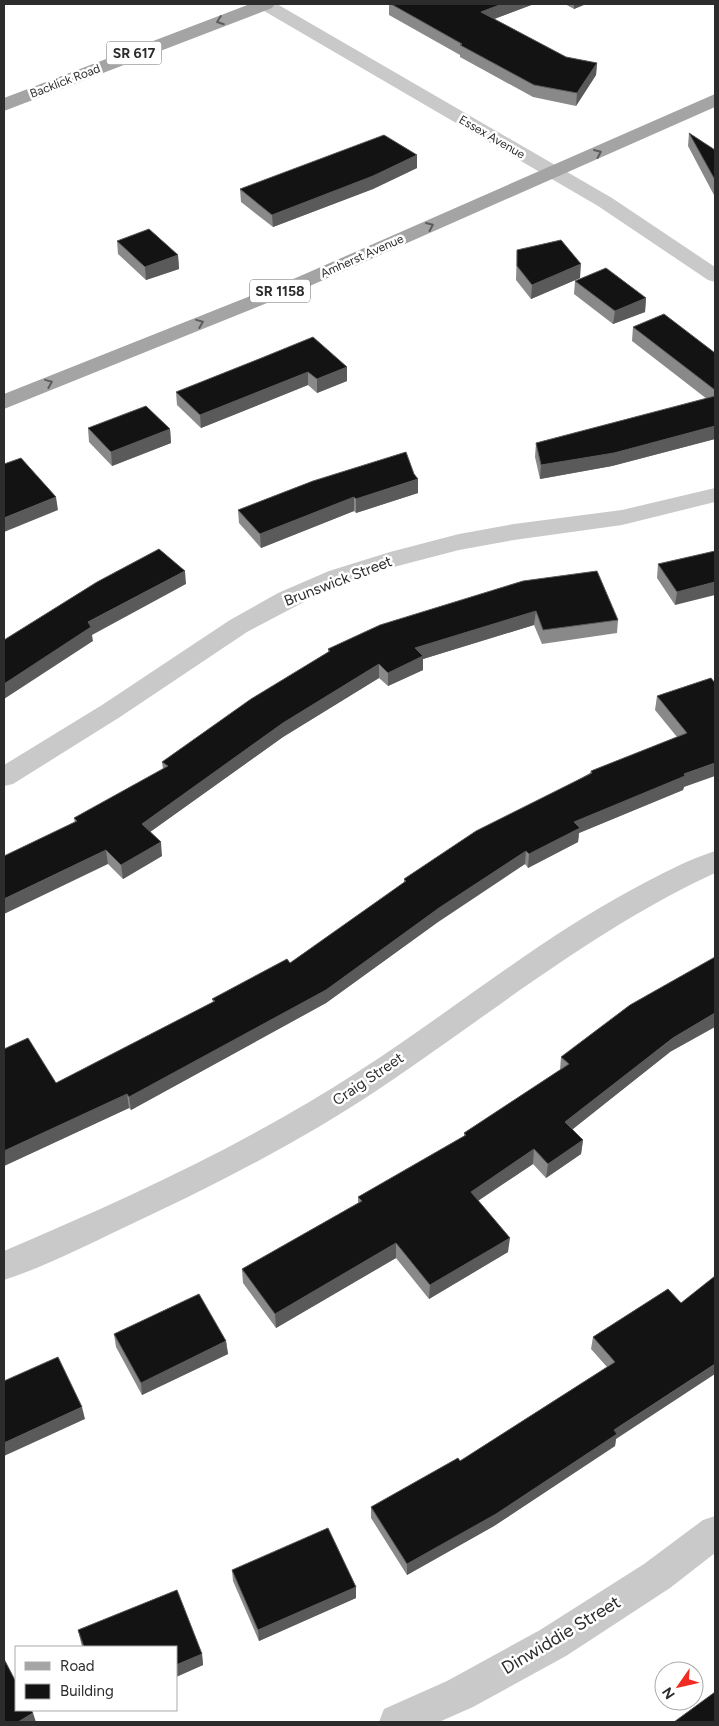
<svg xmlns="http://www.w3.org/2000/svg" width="719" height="1726" viewBox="0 0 719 1726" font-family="Figtree,sans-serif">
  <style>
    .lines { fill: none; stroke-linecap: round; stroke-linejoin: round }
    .minor { fill: #c9c9c9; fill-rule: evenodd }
    .tertiary { fill: #c9c9c9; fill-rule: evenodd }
    .primary { fill: #a4a4a4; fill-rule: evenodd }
    .wall { fill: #898989 }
    .shaded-wall { fill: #5a5a5a }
    .building { fill: #131313; stroke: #5a5a5a }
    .oneway { stroke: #5c5c5c }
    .labels { text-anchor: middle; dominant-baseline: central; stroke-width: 5; stroke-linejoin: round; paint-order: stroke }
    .far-street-label { font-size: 12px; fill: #2c2c2c; stroke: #fff }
    .shield { fill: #fff; stroke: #6b6b6b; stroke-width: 1 }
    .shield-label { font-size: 14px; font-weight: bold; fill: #2c2c2c }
    .street-label { font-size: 15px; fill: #2c2c2c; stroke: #fff }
    .near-street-label { font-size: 18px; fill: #2c2c2c; stroke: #fff }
  </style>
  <rect width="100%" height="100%" fill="#fff"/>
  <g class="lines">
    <path class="minor" d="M 715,488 L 715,502 L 622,525 L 514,540 L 459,550 L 386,569 L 321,593 L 247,632 L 120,717 L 13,784 L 4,786 L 4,765 L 102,705 L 230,620 L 278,593 L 329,571 L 390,552 L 459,534 L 514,524 L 622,510 Z
      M 715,851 L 715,873 C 594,929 492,1013 382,1087 C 300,1142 211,1187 121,1229 C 83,1247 44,1267 4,1280 L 4,1251 C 126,1199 247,1144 359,1071 C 451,1012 536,941 633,889 C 659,875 687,860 715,851 Z
      M 715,1516 L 715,1553 L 670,1588 L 566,1656 L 473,1707 L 439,1722 L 379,1722 L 384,1709 L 447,1681 L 540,1630 L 644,1564 L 703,1520 Z"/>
    <path class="tertiary" d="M 256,4 L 277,4 L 612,198 L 715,267 L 715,282 L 708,280 L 598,206 L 259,8 Z"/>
    <path class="primary" d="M 250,4 L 275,4 L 272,8 L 4,111 L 4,98 Z
      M 715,94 L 715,107 L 312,285 L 4,409 L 4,394 L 298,277 Z"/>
  </g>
  <path class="wall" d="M 389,4 L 534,4 L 494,19 L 566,57 L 597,63 L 596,75 L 576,106 L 533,97 L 460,57 L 460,55 L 389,15 Z
    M 565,4 L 586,4 L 574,9 Z
    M 689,133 L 715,150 L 715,197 L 688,146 Z
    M 417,168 L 373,189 L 273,227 L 241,202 L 240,189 Z
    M 117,241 L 178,255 L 179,269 L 146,280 L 118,254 Z
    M 517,250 L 580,278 L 531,299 L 516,280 Z
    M 575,281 L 646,298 L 645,312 L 613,324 L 574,294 Z
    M 633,327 L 715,353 L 715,439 L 612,466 L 540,479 L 535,457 L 536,443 L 707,399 L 632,341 Z
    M 259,359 L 347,367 L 347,381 L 317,393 L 308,385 L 201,428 L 177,405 L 176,392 Z
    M 88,428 L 170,429 L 171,443 L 112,466 L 89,442 Z
    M 313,481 L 418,493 L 356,513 L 354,511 L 261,548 L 239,523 L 238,510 Z
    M 715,551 L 675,605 L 657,578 L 658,564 Z
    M 523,581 L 618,620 L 617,633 L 542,644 L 534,625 L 423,659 L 423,670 L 388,686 L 379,678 L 283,737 L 150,832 L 162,856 L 123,879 L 108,864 L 75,823 L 74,818 L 163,769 L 162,762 L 328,653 L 328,649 Z
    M 711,678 L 683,790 L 579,833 L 578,842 L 528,868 L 525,864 L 438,922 L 326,1003 L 131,1110 L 129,1108 L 4,1166 L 4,1049 L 56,1083 L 213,1002 L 212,999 L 290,963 L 404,883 L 404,879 L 590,773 L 591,771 L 677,737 L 655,710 L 657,696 Z
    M 670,1052 L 572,1129 L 583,1140 L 581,1154 L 546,1178 L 533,1164 L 478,1201 L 508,1252 L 429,1299 L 396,1258 L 276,1328 L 243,1283 L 242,1269 L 358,1203 L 358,1197 L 464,1136 L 464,1133 L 560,1070 L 561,1057 Z
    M 668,1289 L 616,1439 L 615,1446 L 494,1526 L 407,1575 L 371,1518 L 371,1507 L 460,1461 L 607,1367 L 591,1349 L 593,1337 Z
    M 114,1334 L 226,1341 L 228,1354 L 142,1395 L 116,1347 Z
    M 232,1570 L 356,1587 L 356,1598 L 259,1641 L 233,1581 Z
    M 177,1590 L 202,1654 L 203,1665 L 176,1677 L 176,1647 L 82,1647 L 78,1630 Z"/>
  <path class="shaded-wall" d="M 502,4 L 534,4 L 481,24 L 481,12 Z
    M 574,4 L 586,4 L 574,9 Z
    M 597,63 L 596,75 L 576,106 L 577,93 Z
    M 417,155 L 417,168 L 373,189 L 273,227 L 272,215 Z
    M 178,255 L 179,269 L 146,280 L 145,267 Z
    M 581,264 L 580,278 L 531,299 L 532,285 Z
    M 646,298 L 645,312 L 613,324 L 615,311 Z
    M 347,367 L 347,381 L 317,393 L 317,379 Z
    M 308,372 L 308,385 L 201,428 L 200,415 Z
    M 715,426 L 715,439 L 612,466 L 540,479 L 541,465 Z
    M 170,429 L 171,443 L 112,466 L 111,452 Z
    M 418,479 L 418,493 L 356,513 L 356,499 Z
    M 56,497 L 58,510 L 4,532 L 4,518 Z
    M 354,497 L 354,511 L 261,548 L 260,534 Z
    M 185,571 L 186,584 L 92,635 L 93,641 L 4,699 L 4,684 L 88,622 Z
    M 715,582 L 715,595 L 675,605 L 677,592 Z
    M 536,611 L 534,625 L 423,659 L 423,670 L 388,686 L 388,673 L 415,648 Z
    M 379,664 L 379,678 L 283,737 L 143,837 L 142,824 L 283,723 Z
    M 715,763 L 715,776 L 684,787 L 683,790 L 579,833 L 578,842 L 528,868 L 529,854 L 574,822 L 684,774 Z
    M 161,842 L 162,856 L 123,879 L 121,865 Z
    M 106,850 L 108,864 L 4,914 L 4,899 Z
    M 526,851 L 525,864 L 438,922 L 326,1003 L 131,1110 L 129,1097 L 439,908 Z
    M 715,1013 L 715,1027 L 670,1052 L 563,1137 L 565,1122 L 673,1038 Z
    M 127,1094 L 129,1108 L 4,1166 L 4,1151 Z
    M 583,1140 L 581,1154 L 546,1178 L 548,1164 Z
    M 534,1149 L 533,1164 L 470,1206 L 471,1192 Z
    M 510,1238 L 508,1252 L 429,1299 L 430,1285 Z
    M 396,1243 L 396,1258 L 276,1328 L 275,1314 Z
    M 226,1341 L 228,1354 L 142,1395 L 141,1383 Z
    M 715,1364 L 715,1374 L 616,1439 L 615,1446 L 494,1526 L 407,1575 L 407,1564 L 614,1430 Z
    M 82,1407 L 85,1419 L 4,1456 L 4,1443 Z
    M 356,1587 L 356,1598 L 259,1641 L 258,1630 Z
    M 202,1654 L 203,1665 L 176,1677 L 176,1665 Z
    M 33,1713 L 36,1722 L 18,1722 Z"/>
  <path class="building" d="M 391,4 L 502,4 L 481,12 L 566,57 L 597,63 L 577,93 L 534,85 L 460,45 L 462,44 Z
    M 689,133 L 715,150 L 715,180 Z
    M 384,135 L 417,155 L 373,176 L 272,215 L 240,189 Z
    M 149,229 L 178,255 L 145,267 L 117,241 Z
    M 561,240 L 581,264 L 532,285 L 517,266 L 517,250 Z
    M 606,268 L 646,298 L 615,311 L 575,281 Z
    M 664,314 L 715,353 L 715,390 L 633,327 Z
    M 313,337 L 347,367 L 317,379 L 308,372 L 200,415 L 176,392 L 259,359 Z
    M 715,396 L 715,426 L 614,453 L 541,465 L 536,443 Z
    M 146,406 L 170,429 L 111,452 L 88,428 Z
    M 406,452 L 414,474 L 418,479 L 356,499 L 354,497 L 260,534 L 238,510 L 313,481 Z
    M 21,458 L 56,497 L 4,518 L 4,464 Z
    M 159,549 L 185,571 L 88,622 L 91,627 L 4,684 L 4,640 L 97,582 Z
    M 715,551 L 715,582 L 677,592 L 658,564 Z
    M 597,571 L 618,620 L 543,630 L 536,611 L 415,648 L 423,656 L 388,673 L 379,664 L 283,723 L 142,824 L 161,842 L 121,865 L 106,850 L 4,899 L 4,856 L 77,821 L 74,818 L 168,766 L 162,762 L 251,699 L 330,651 L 328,649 L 380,625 L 523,581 Z
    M 711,678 L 715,683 L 715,763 L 684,774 L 685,776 L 574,822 L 580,828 L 529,854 L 526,851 L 439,908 L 326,990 L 129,1097 L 127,1094 L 4,1151 L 4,1049 L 28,1038 L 56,1083 L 215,1001 L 212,999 L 287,959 L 290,963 L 406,881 L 404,879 L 476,831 L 592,773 L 591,771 L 687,733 L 657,696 Z
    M 715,957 L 715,1013 L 673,1038 L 565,1122 L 583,1140 L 548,1164 L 534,1149 L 471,1192 L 510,1238 L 430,1285 L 396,1243 L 275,1314 L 242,1269 L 362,1201 L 358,1197 L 466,1135 L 464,1133 L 569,1064 L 561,1057 L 630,1005 Z
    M 715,1276 L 715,1364 L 614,1430 L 617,1434 L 496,1514 L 407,1564 L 371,1507 L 458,1458 L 460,1461 L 615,1362 L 593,1337 L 668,1289 L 681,1303 Z
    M 199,1294 L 226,1341 L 141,1383 L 114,1334 Z
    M 58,1357 L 82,1407 L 4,1443 L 4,1381 Z
    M 328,1528 L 356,1587 L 258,1630 L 232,1570 Z
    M 177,1590 L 202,1654 L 176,1665 L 176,1647 L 84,1647 L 78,1630 Z
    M 4,1659 L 16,1682 L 16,1710 L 31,1710 L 33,1713 L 18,1722 L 4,1722 Z
    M 715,1692 L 715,1722 L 674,1722 Z"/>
  <defs><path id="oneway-chevron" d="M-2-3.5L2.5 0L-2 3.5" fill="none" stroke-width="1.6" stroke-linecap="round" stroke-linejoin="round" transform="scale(1.25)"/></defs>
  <g class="oneway">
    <use href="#oneway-chevron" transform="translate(220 21) rotate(160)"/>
    <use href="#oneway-chevron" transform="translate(598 153) rotate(-24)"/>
    <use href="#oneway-chevron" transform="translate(430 226) rotate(-24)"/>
    <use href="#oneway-chevron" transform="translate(200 323) rotate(-22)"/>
    <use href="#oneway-chevron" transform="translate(49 383) rotate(-22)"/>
  </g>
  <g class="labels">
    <g class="far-street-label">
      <text transform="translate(65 81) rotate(-21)">Backlick Road</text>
      <text transform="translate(492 137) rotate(30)">Essex Avenue</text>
      <text transform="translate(362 256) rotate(-24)">Amherst Avenue</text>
    </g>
    <g class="shield">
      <rect x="106.5" y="41.5" width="55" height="23" rx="4"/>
      <rect x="250" y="279.5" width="60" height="23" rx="4"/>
    </g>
    <g class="shield-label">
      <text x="134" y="53">SR 617</text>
      <text x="280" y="291">SR 1158</text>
    </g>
    <g class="street-label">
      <text transform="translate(338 581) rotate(-21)">Brunswick Street</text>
      <text transform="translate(368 1079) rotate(-34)">Craig Street</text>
    </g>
    <g class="near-street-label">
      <text transform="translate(561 1635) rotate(-31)">Dinwiddie Street</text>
    </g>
  </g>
  <rect width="719" height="1726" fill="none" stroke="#2c2c2c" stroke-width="10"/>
  <rect x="15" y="1646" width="162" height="65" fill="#ffffff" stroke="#ababab"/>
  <rect x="25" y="1662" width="25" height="8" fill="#a4a4a4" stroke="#ababab"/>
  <text x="60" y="1671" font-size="15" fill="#2c2c2c">Road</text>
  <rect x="25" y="1684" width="25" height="15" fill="#131313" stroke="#ababab"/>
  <text x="60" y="1696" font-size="15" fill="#2c2c2c">Building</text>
  <g transform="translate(679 1686) rotate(236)"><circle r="24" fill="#ffffff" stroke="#ababab"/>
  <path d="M0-4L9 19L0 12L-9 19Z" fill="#ef2b22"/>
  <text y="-8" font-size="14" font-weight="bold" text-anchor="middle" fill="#2c2c2c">N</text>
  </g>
</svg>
